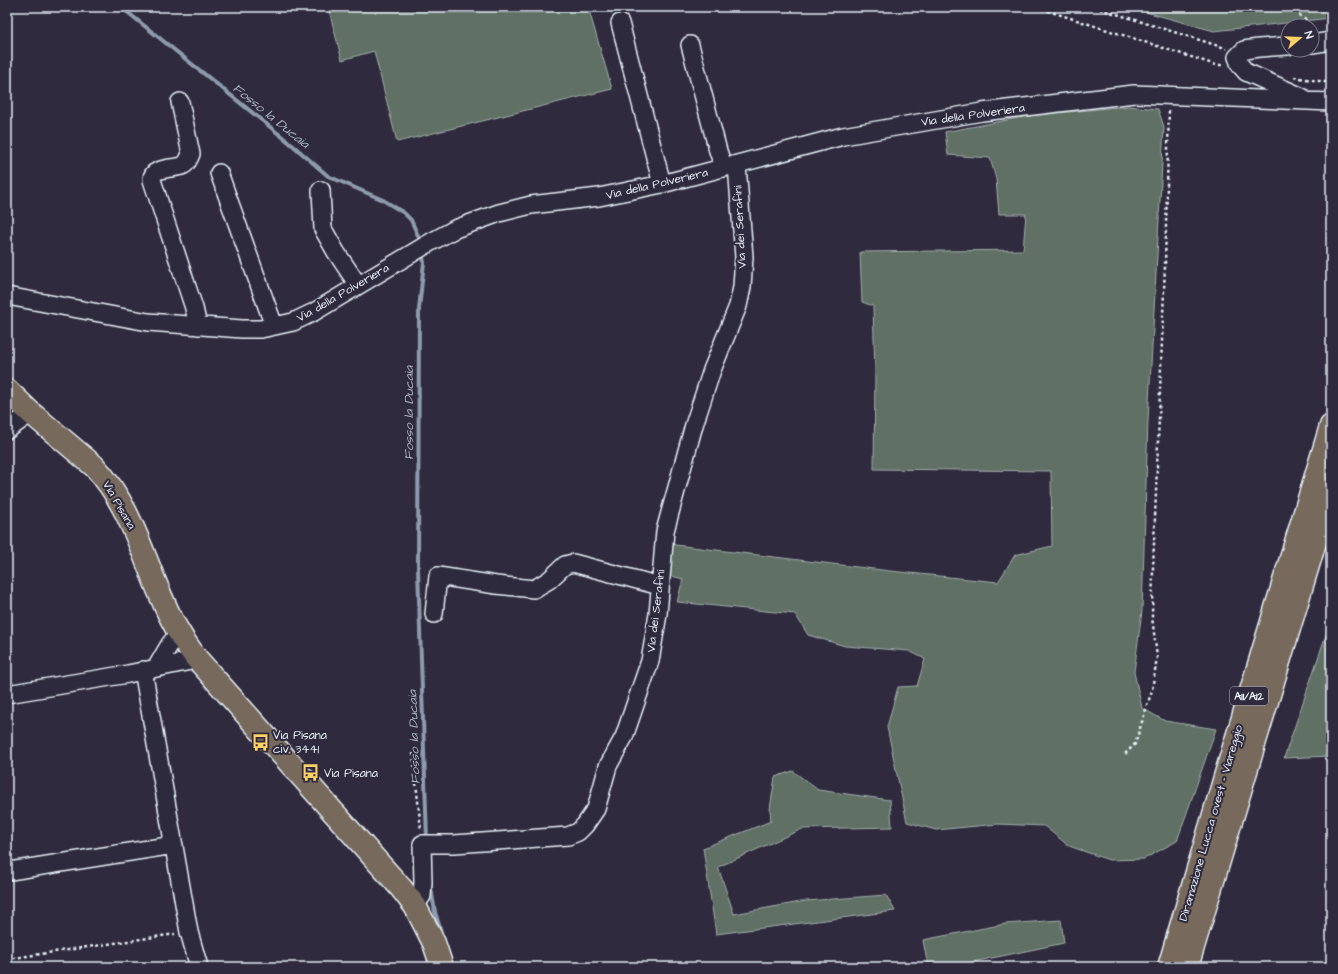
<svg xmlns="http://www.w3.org/2000/svg" width="1338" height="974" viewBox="0 0 1338 974" font-family="'Architects Daughter',sans-serif">
  <style>
    .green { fill: #606f65; stroke: #a4b0ae }
    .lines { fill: none; stroke-linecap: round; stroke-linejoin: round }
    .stream { stroke: #8d9cad; stroke-width: 4 }
    .minor-casing { stroke: #e8f1f8; stroke-width: 20 }
    .major-casing { stroke: #e8f1f8; stroke-width: 25 }
    .highway-casing { stroke: #e8f1f8; stroke-width: 25 }
    .path { stroke: #e8f1f8; stroke-width: 2.5; stroke-dasharray: 3 3; stroke-linecap: butt }
    .minor { stroke: #2f2a3d; stroke-width: 17 }
    .major { stroke: #77695c; stroke-width: 22 }
    .highway { stroke: #77695c; stroke-width: 22 }
    .labels { text-anchor: middle; dominant-baseline: central; stroke-width: 4; stroke-linejoin: round; paint-order: stroke }
    .shield { fill: #2f2a3d; stroke: #b0b5c0; stroke-width: 1 }
    .shield-label { font-size: 11px; font-weight: bold; fill: #e8f1f8 }
    .street-label { font-size: 12px; fill: #e8f1f8; stroke: #2f2a3d }
    .poi-label { font-size: 12px; fill: #e8f1f8; stroke: #2f2a3d; text-anchor: start }
    .water-label { font-size: 13px; font-style: italic; fill: #abb9c6; stroke: #2f2a3d }
  </style>
  <rect width="100%" height="100%" fill="#2f2a3d"/>
  <filter id="ink" filterUnits="userSpaceOnUse"><feTurbulence type="fractalNoise" baseFrequency=".025" numOctaves="2"/><feDisplacementMap in="SourceGraphic" scale="8" xChannelSelector="R" yChannelSelector="G"/><feConvolveMatrix kernelMatrix="1 2 1 2 8 2 1 2 1" color-interpolation-filters="sRGB"/></filter>
  <g filter="url(#ink)">
    <path class="green" d="M 328,7 L 588,7 L 612,89 L 397,142 L 374,51 L 342,60 Z
      M 1128,7 L 1331,7 L 1331,18 L 1214,31 Z
      M 1128,106 L 1158,109 L 1164,127 L 1148,420 L 1142,611 L 1134,672 L 1142,708 L 1165,721 L 1216,729 L 1177,841 L 1144,859 L 1109,860 L 1069,846 L 1044,826 L 998,824 L 936,830 L 907,822 L 887,727 L 898,687 L 917,686 L 925,659 L 909,651 L 845,646 L 808,635 L 795,614 L 677,602 L 683,579 L 664,574 L 667,544 L 890,571 L 998,582 L 1015,555 L 1052,546 L 1051,471 L 874,469 L 875,371 L 873,306 L 862,302 L 860,252 L 1023,250 L 1026,214 L 999,214 L 996,179 L 990,158 L 948,155 L 945,132 L 1028,116 Z
      M 1331,620 L 1331,756 L 1284,758 Z
      M 793,771 L 818,790 L 890,800 L 892,827 L 802,829 L 718,867 L 734,914 L 806,901 L 886,895 L 895,911 L 716,934 L 703,848 L 771,821 L 770,809 L 775,777 Z
      M 1061,920 L 1064,943 L 949,967 L 928,967 L 923,940 L 1005,924 Z"/>
    <g class="lines">
      <path class="stream" d="M 121,7 L 290,143 L 328,176 L 383,200 L 404,213 L 411,220 L 419,238 L 420,243
        M 422,253 L 424,262 L 419,309 L 418,569 L 427,840
        M 430,882 L 435,912 L 443,938"/>
      <defs>
        <path id="minor" d="M 620,23 L 662,184
          M 1312,44 L 1331,41
          M 690,45 L 718,151 L 724,168
          M 1288,46 L 1259,48 L 1244,50 L 1237,57 L 1240,65 L 1246,72 L 1302,97
          M 180,102 L 191,154 C 189,159 187,164 182,166 C 173,169 151,167 152,180 L 194,308 L 198,326
          M 219,173 L 274,326
          M 321,190 L 323,229 L 336,252 L 358,285
          M 7,296 L 148,322 L 242,329 L 261,329 L 293,322 L 314,312 L 431,242 L 455,229 L 499,213 L 531,205 L 599,197 L 662,184 L 843,136 L 982,112 L 1134,94 L 1331,102
          M 7,430 L 31,413
          M 434,614 L 438,576 L 496,585 L 534,589 L 549,580 L 565,565 L 573,563 L 660,586
          M 156,668 L 170,644 L 179,633
          M 143,670 L 189,932 L 199,967
          M 7,694 L 128,674 L 186,662 L 197,659
          M 10,871 L 174,845
          M 415,906 L 422,896 L 423,882 L 422,844 L 454,844 L 568,836 L 578,832 L 585,825 L 596,809 L 608,766 L 624,737 L 650,661 L 658,614 L 665,531 L 694,425 L 712,370 L 738,306 L 742,287 L 744,257 L 737,165"/>
        <path id="major" d="M 7,390 L 31,413 L 94,466 C 134,508 145,567 171,618 C 178,632 187,646 197,659 L 401,888 L 415,906 L 434,943 L 442,967"/>
        <path id="highway" d="M 1169,967 L 1225,777 L 1331,426
          M 1187,967 L 1331,489"/>
      </defs>
      <use href="#minor" class="minor-casing"/>
      <use href="#major" class="major-casing"/>
      <use href="#highway" class="highway-casing"/>
      <path class="path" d="M 1036,7 L 1216,65 L 1224,65
        M 1094,7 L 1222,47 L 1226,49
        M 1290,7 L 1307,21 L 1309,26
        M 1294,77 L 1331,83
        M 413,753 L 421,830
        M 1125,754 L 1135,744 L 1152,690 L 1157,657 L 1152,617 L 1153,568 L 1165,265 L 1169,108
        M 7,959 L 175,934"/>
      <use href="#minor" class="minor"/>
      <use href="#major" class="major"/>
      <use href="#highway" class="highway"/>
    </g>
  </g>
  <defs>
    <symbol id="bus-bare" viewBox="-9 -9 18 18"><path d="M-5-6H5V4H4V6H2V4H-2V6H-4V4H-5ZM-3.5-4V0h7V-4ZM-3.5 1.2v1.5H-2V1.2ZM2 1.2v1.5H3.5V1.2Z" fill="#ffd166" stroke="#2f2a3d" stroke-width="2.5" paint-order="stroke"/></symbol>
  </defs>
  <g fill-rule="evenodd">
    <use href="#bus-bare" x="248" y="730" width="25" height="25"/>
    <use href="#bus-bare" x="298" y="760" width="25" height="25"/>
  </g>
  <g class="labels">
    <rect class="shield" x="1230" y="687" width="38" height="18" rx="3"/>
    <g class="shield-label">
      <text x="1249" y="696">A11/A12</text>
    </g>
    <g class="street-label">
      <text transform="translate(973 115) rotate(-8)">Via della Polveriera</text>
      <text transform="translate(657 184) rotate(-13)">Via della Polveriera</text>
      <text transform="translate(740 227) rotate(-93)">Via dei Serafini</text>
      <text transform="translate(343 293) rotate(-30)">Via della Polveriera</text>
      <text transform="translate(119 505) rotate(60)">Via Pisana</text>
      <text transform="translate(656 611) rotate(-83)">Via dei Serafini</text>
      <text transform="translate(1211 823) rotate(-74)">Diramazione Lucca ovest - Viareggio</text>
    </g>
    <g class="poi-label">
      <text x="273" y="735">Via Pisana<tspan x="273" dy="14">civ. 3441</tspan></text>
      <text x="324" y="773">Via Pisana</text>
    </g>
    <g class="water-label">
      <text transform="translate(271 116) rotate(39)">Fosso la Ducaia</text>
      <text transform="translate(409 413) rotate(-90)">Fosso la Ducaia</text>
      <text transform="translate(414 737) rotate(-92)">Fosso la Ducaia</text>
    </g>
  </g>
  <rect width="1338" height="974" fill="none" stroke="#2f2a3d" stroke-width="24"/>
  <rect x="12" y="12" width="1314" height="950" fill="none" stroke="#e8f1f8" stroke-width="1.5" filter="url(#ink)"/>
  <g transform="translate(1300 38) rotate(71)"><circle r="19" fill="#2f2a3d" stroke="#797a88"/>
  <path d="M0-3L7 15L0 10L-7 15Z" fill="#ffd166"/>
  <text y="-6" font-size="11" font-weight="bold" text-anchor="middle" fill="#e8f1f8">N</text>
  </g>
</svg>
